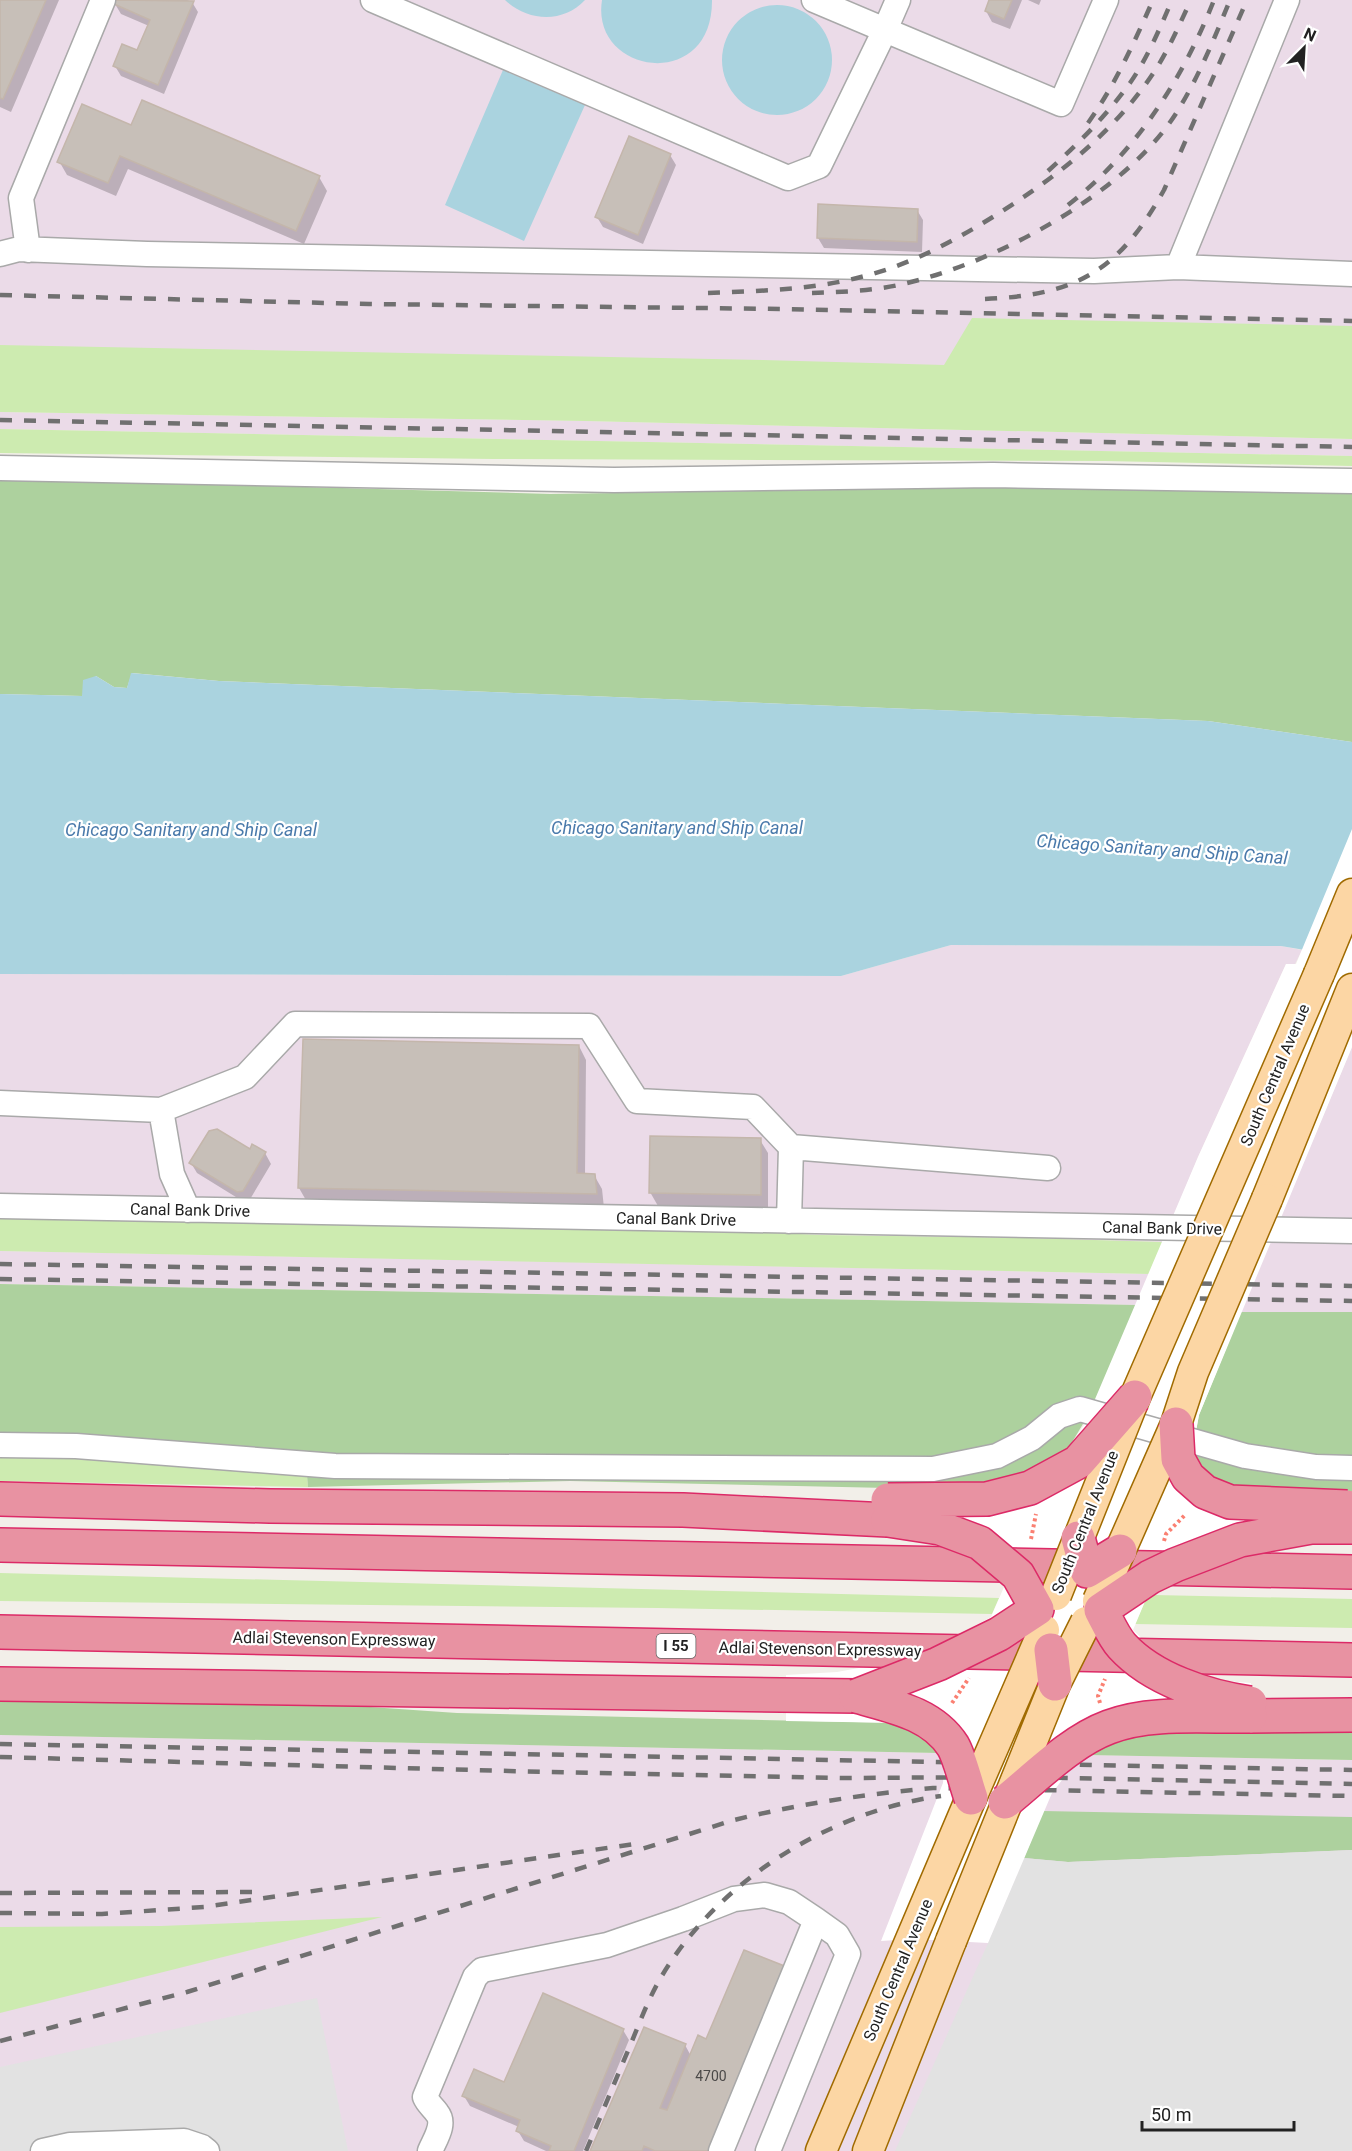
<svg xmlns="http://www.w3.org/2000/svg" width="1352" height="2151" viewBox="0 0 1352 2151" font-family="Roboto,sans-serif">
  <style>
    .industrial { fill: #ebdbe8 }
    .grass { fill: #cdebb0 }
    .forest { fill: #add19e }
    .parking { fill: #e2e2e2 }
    .water { fill: #aad3df }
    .pier { fill: #fff }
    .shadow { fill: #0003 }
    .building { fill: #c7bfb8; stroke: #c4b6ab; stroke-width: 1.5 }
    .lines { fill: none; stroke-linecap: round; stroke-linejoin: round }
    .minor-casing { stroke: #a9a9a9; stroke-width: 27 }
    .major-casing { stroke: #a06b00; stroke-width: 33 }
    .highway-casing { stroke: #dc2a67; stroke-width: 36 }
    .path { stroke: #fa8072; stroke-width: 4; stroke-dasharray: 3 3; stroke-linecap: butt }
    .minor { stroke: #fff; stroke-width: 24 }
    .major { stroke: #fcd6a4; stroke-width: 30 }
    .highway { stroke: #e892a2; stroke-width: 33 }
    .rail { stroke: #707070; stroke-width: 4.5; stroke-dasharray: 12 12; stroke-linecap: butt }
    .major-bridge-casing { stroke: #a06b00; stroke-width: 33; stroke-linecap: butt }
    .highway-bridge-casing { stroke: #dc2a67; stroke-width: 36; stroke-linecap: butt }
    .major-bridge { stroke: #fcd6a4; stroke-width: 30 }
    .highway-bridge { stroke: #e892a2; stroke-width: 33 }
    .labels { text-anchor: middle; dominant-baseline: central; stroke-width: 4.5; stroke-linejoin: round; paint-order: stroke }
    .number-label { font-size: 14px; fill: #4b4948 }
    .shield { fill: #fff; stroke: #646464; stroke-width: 1.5 }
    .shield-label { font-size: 15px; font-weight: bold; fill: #222 }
    .street-label { font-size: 16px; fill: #222; stroke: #fff }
    .water-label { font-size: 18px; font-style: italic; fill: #4a7aab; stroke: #fff }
  </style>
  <rect width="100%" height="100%" fill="#f2efe9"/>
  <path class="industrial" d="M 0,0 L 1352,0 L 1352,402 L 0,373 Z
    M 0,412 L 585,421 L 1352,439 L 1352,456 L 0,429 Z
    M 951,945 L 1281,946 L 1302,950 L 1295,964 L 1286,964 L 1198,1157 L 1163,1242 L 0,1215 L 0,974 L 841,976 Z
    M 1352,1047 L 1352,1312 L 1241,1312 L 1266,1252 Z
    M 0,1251 L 368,1258 L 1150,1274 L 1137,1305 L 0,1284 Z
    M 0,1735 L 939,1753 L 944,1772 L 943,1783 L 934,1808 L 1052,1793 L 1072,1767 L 1087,1755 L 1352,1760 L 1352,2151 L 0,2151 Z"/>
  <path class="grass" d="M 972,318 L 1352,326 L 1352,439 L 585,421 L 0,412 L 0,345 L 763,360 L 944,365 Z
    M 0,429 L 1352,456 L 1352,466 L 1105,461 L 493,459 L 0,453 Z
    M 0,1215 L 586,1224 L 821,1235 L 1027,1238 L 1163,1242 L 1150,1274 L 0,1251 Z
    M 0,1445 L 306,1464 L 308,1487 L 0,1481 Z
    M 0,1573 L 999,1598 L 992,1614 L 658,1608 L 0,1601 Z
    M 1154,1595 L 1352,1599 L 1352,1628 L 1135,1624 L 1146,1599 Z
    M 382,1917 L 0,2013 L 0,1927 L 161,1926 Z"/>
  <path class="forest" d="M 0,480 L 102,481 L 550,494 L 1155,485 L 1352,490 L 1352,742 L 1208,721 L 219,681 L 132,673 L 127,688 L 114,687 L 96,676 L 82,696 L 0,694 Z
    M 0,1284 L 1137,1305 L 1093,1407 L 1071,1444 L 1059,1457 L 1042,1468 L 995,1486 L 888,1488 L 570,1481 L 308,1487 L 306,1464 L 0,1445 Z
    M 1241,1312 L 1352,1312 L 1352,1496 L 1216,1485 L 1198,1467 L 1193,1447 L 1199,1415 Z
    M 0,1692 L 238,1698 L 457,1713 L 899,1723 L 914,1727 L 939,1753 L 0,1735 Z
    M 1352,1730 L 1352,1760 L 1087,1755 L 1138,1731 Z
    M 1043,1811 L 1352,1817 L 1352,1850 L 1068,1862 L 1024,1858 Z"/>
  <path class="parking" d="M 1352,1850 L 1352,2151 L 895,2151 L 988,1943 L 1024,1858 L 1068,1862 Z
    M 317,1998 L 348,2151 L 0,2151 L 0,2067 Z"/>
  <path class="water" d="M 505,0 L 585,0 C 563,24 527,21 505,0 Z
    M 602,0 L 712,0 C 713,93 590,75 602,0 Z
    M722 60a55 55 0 1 1 110 0a55 55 0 1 1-110 0Z
    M 503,70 L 585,105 L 524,241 L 445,205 Z
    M 131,673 L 219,681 L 1208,721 L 1352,742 L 1352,958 L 1281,946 L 951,945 L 841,976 L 0,974 L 0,694 L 82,696 L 83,680 L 96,676 L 114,687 L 127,688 Z"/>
  <path class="pier" d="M 1352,829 L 1352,1047 L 1199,1415 L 1193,1447 L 1198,1467 L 1216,1485 L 1315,1542 L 1247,1555 L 1198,1573 L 1146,1599 L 1133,1630 L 1150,1646 L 1177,1664 L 1199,1674 L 1225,1681 L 1251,1683 L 1249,1728 L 1138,1731 L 1101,1746 L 1072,1767 L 1052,1793 L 988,1943 L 912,1939 L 881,1941 L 943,1783 L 944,1772 L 942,1759 L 927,1736 L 899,1723 L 786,1721 L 786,1675 L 837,1672 L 875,1665 L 956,1636 L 991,1617 L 1004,1587 L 986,1569 L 952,1548 L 953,1488 L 1024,1476 L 1059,1457 L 1071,1444 L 1084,1425 L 1198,1157 L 1286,964 L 1296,964 Z"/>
  <path class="shadow" d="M 0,0 L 59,0 L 11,112 L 0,107 Z
    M 117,0 L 187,0 L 192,2 L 198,12 L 164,94 L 121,76 L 115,66 L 138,52 L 149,26 L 121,14 L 115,4 Z
    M 991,0 L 1022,0 L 1010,29 L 992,22 L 986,11 Z
    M 1028,0 L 1041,0 L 1039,5 Z
    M 132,127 L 319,177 L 327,191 L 304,244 L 128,169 L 116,196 L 67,175 L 59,161 Z
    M 670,155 L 676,165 L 643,244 L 603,227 L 597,217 Z
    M 917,210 L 923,220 L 922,252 L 824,248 L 818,238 Z
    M 579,1046 L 586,1060 L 585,1175 L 594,1175 L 602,1189 L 604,1208 L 307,1202 L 299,1188 Z
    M 760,1140 L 768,1153 L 768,1209 L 658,1206 L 650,1192 Z
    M 251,1151 L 265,1153 L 271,1164 L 249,1201 L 244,1202 L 197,1173 L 191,1163 Z
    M 623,2030 L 629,2040 L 583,2151 L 546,2151 L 524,2141 L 518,2131 L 519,2127 L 470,2106 L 464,2096 L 505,2084 Z
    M 685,2045 L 691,2056 L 719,2151 L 592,2151 Z"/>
  <path class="building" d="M 0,0 L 46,0 L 3,99 L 0,98 Z
    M 115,0 L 194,1 L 158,85 L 113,66 L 122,44 L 137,50 L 150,20 L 114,4 Z
    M 989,0 L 1012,0 L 1004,19 L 985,11 Z
    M 142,100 L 320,176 L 296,231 L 120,156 L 108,183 L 57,162 L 82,104 L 131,125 Z
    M 629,136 L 671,154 L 638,235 L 595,217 Z
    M 818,204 L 918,209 L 917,242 L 817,238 Z
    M 303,1039 L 579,1045 L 577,1173 L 595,1174 L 597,1194 L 298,1188 Z
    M 217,1129 L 250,1149 L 252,1144 L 266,1152 L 243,1191 L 237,1192 L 189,1163 L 209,1131 Z
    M 650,1136 L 761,1138 L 761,1195 L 649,1193 Z
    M 744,1950 L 787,1967 L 710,2151 L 655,2151 L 644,2146 L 642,2151 L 590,2151 L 644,2027 L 686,2044 L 660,2108 L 667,2110 L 698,2035 L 706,2039 Z
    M 543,1993 L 624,2029 L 574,2151 L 549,2151 L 551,2146 L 516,2131 L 520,2120 L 462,2096 L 474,2069 L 504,2082 Z"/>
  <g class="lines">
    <defs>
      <path id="minor" d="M 373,0 L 788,178 L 819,166 L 885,30 L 814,0
        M 898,0 L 885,30 L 1061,104 L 1106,0
        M 28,250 L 21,198 L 103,0
        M 0,254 L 19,249 L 147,254 L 1094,271 L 1178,267 L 1352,274
        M 1178,267 L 1287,0
        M 0,468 L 614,480 L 993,475 L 1352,481
        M 0,1103 L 161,1110 L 172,1174 L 188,1210
        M 161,1110 L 245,1077 L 295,1024 L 589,1026 L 637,1101 L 753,1107 L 791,1147 L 789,1221
        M 791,1147 L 1048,1168
        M 0,1206 L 1352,1231
        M 0,1445 L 76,1446 L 335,1466 L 933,1469 L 997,1456 L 1032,1438 L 1059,1416 L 1080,1409 L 1245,1456 L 1316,1467 L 1352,1468
        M 43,2151 L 70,2145 L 184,2141 L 202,2147 L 207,2151
        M 430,2151 C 435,2139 446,2124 437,2113 C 433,2107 428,2104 425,2097 L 475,1977 L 482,1970 L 607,1945 L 683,1919 L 734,1899 L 765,1895 L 789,1902 L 816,1920
        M 721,2151 L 816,1920 L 837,1935 L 848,1954 L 768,2151"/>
      <path id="major" d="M 1319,974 L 1352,894
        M 1267,1199 L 1352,989
        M 821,2151 L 971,1798
        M 868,2151 L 951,1941"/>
      <path id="highway" d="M 0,1499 L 270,1506 L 683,1510 L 888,1520
        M 0,1545 L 1352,1572
        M 0,1632 L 1352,1660
        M 0,1684 L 856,1696
        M 1250,1716 L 1352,1715"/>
    </defs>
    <use href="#minor" class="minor-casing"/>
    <use href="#major" class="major-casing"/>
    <use href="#highway" class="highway-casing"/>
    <path class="path" d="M 1031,1539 L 1036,1514
      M 1164,1541 L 1166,1534 L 1186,1514
      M 952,1703 L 969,1678
      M 1100,1703 L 1098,1696 L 1105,1679"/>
    <use href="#minor" class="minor"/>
    <use href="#major" class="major"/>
    <use href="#highway" class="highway"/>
    <path class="rail" d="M 1088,123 C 1115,85 1134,43 1153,0
      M 1048,171 C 1078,144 1107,115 1130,83 C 1148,57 1160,28 1172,0
      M 1068,205 C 1135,153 1183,79 1214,0
      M 708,293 C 759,291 811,290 861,277 C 910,265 954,241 996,215 C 1058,176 1116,131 1156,69 C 1170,47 1180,23 1191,0
      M 812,293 C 842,292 873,291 903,284 C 995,263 1123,195 1175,115 C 1198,79 1214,39 1230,0
      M 0,295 L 369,304 L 782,309 L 1352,321
      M 985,299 C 1077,295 1119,271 1164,190 L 1247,0
      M 0,420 L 1352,447
      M 0,1264 L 1352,1286
      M 0,1279 L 1352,1301
      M 0,1744 L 1352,1770
      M 0,1757 L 509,1771 L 843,1778 L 1023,1777 L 1352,1784
      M 0,1893 L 252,1892
      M 0,1913 L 102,1914 L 204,1907 L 634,1844
      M 0,2041 L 187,1992 L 734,1820 C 799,1804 865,1794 933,1788 L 1352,1796
      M 586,2151 C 601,2116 615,2081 630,2046 C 639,2024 648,2000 660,1979 C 717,1881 830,1811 941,1796"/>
    <defs>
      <path id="major-bridge" d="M 1056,1595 L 1135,1397 L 1319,974
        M 1098,1601 L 1176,1424 L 1193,1372 L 1267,1199
        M 971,1798 L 1044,1630
        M 951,1941 L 1055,1684 L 1086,1622"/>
      <path id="highway-bridge" d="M 1176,1424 L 1178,1459 L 1188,1477 L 1205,1492 L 1230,1502 L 1347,1507
        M 888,1500 L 987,1499 L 1030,1488 L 1078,1462 L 1135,1397
        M 1078,1538 L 1087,1571 L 1120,1551
        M 1051,1650 L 1055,1684
        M 856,1696 L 938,1664 L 999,1634 L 1037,1609 L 1018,1575 L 980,1543 L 940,1528 L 888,1520
        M 856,1696 C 891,1706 932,1713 953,1746 C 960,1758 966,1784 971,1798
        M 1250,1703 C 1207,1697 1152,1679 1122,1646 C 1113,1636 1107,1621 1101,1610 L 1150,1577 L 1175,1565 L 1240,1540 L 1311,1527 L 1352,1527
        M 1005,1802 C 1036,1777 1071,1741 1109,1727 C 1150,1711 1206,1717 1250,1716"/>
    </defs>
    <use href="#major-bridge" class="major-bridge-casing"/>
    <use href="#highway-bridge" class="highway-bridge-casing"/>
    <use href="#major-bridge" class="major-bridge"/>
    <use href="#highway-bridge" class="highway-bridge"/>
  </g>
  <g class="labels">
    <g class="number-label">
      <text x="711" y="2076">4700</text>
    </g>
    <rect class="shield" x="656.5" y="1634" width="39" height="24" rx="4.5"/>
    <g class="shield-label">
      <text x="676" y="1646">I 55</text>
    </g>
    <g class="street-label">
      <text transform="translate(1275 1075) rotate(-67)">South Central Avenue</text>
      <text transform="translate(190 1210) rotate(1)">Canal Bank Drive</text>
      <text transform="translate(676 1219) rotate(1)">Canal Bank Drive</text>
      <text transform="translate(1162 1228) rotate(1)">Canal Bank Drive</text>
      <text transform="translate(1085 1522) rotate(-68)">South Central Avenue</text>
      <text transform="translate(334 1639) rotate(1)">Adlai Stevenson Expressway</text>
      <text transform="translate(820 1649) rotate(1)">Adlai Stevenson Expressway</text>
      <text transform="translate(898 1970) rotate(-67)">South Central Avenue</text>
    </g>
    <g class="water-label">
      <text x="677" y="827">Chicago Sanitary and Ship Canal</text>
      <text x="191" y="829">Chicago Sanitary and Ship Canal</text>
      <text transform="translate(1162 849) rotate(4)">Chicago Sanitary and Ship Canal</text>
    </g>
  </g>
  <g transform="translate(1304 48) rotate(24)" stroke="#ffffff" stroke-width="4.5" paint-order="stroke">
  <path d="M0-4.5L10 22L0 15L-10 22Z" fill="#222222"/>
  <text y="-9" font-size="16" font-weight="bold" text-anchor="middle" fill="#222222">N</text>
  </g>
  <path d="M1142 2121v9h152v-9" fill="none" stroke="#222222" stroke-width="3"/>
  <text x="1151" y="2121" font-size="18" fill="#222222" stroke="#ffffff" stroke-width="4.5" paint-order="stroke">50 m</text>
</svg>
